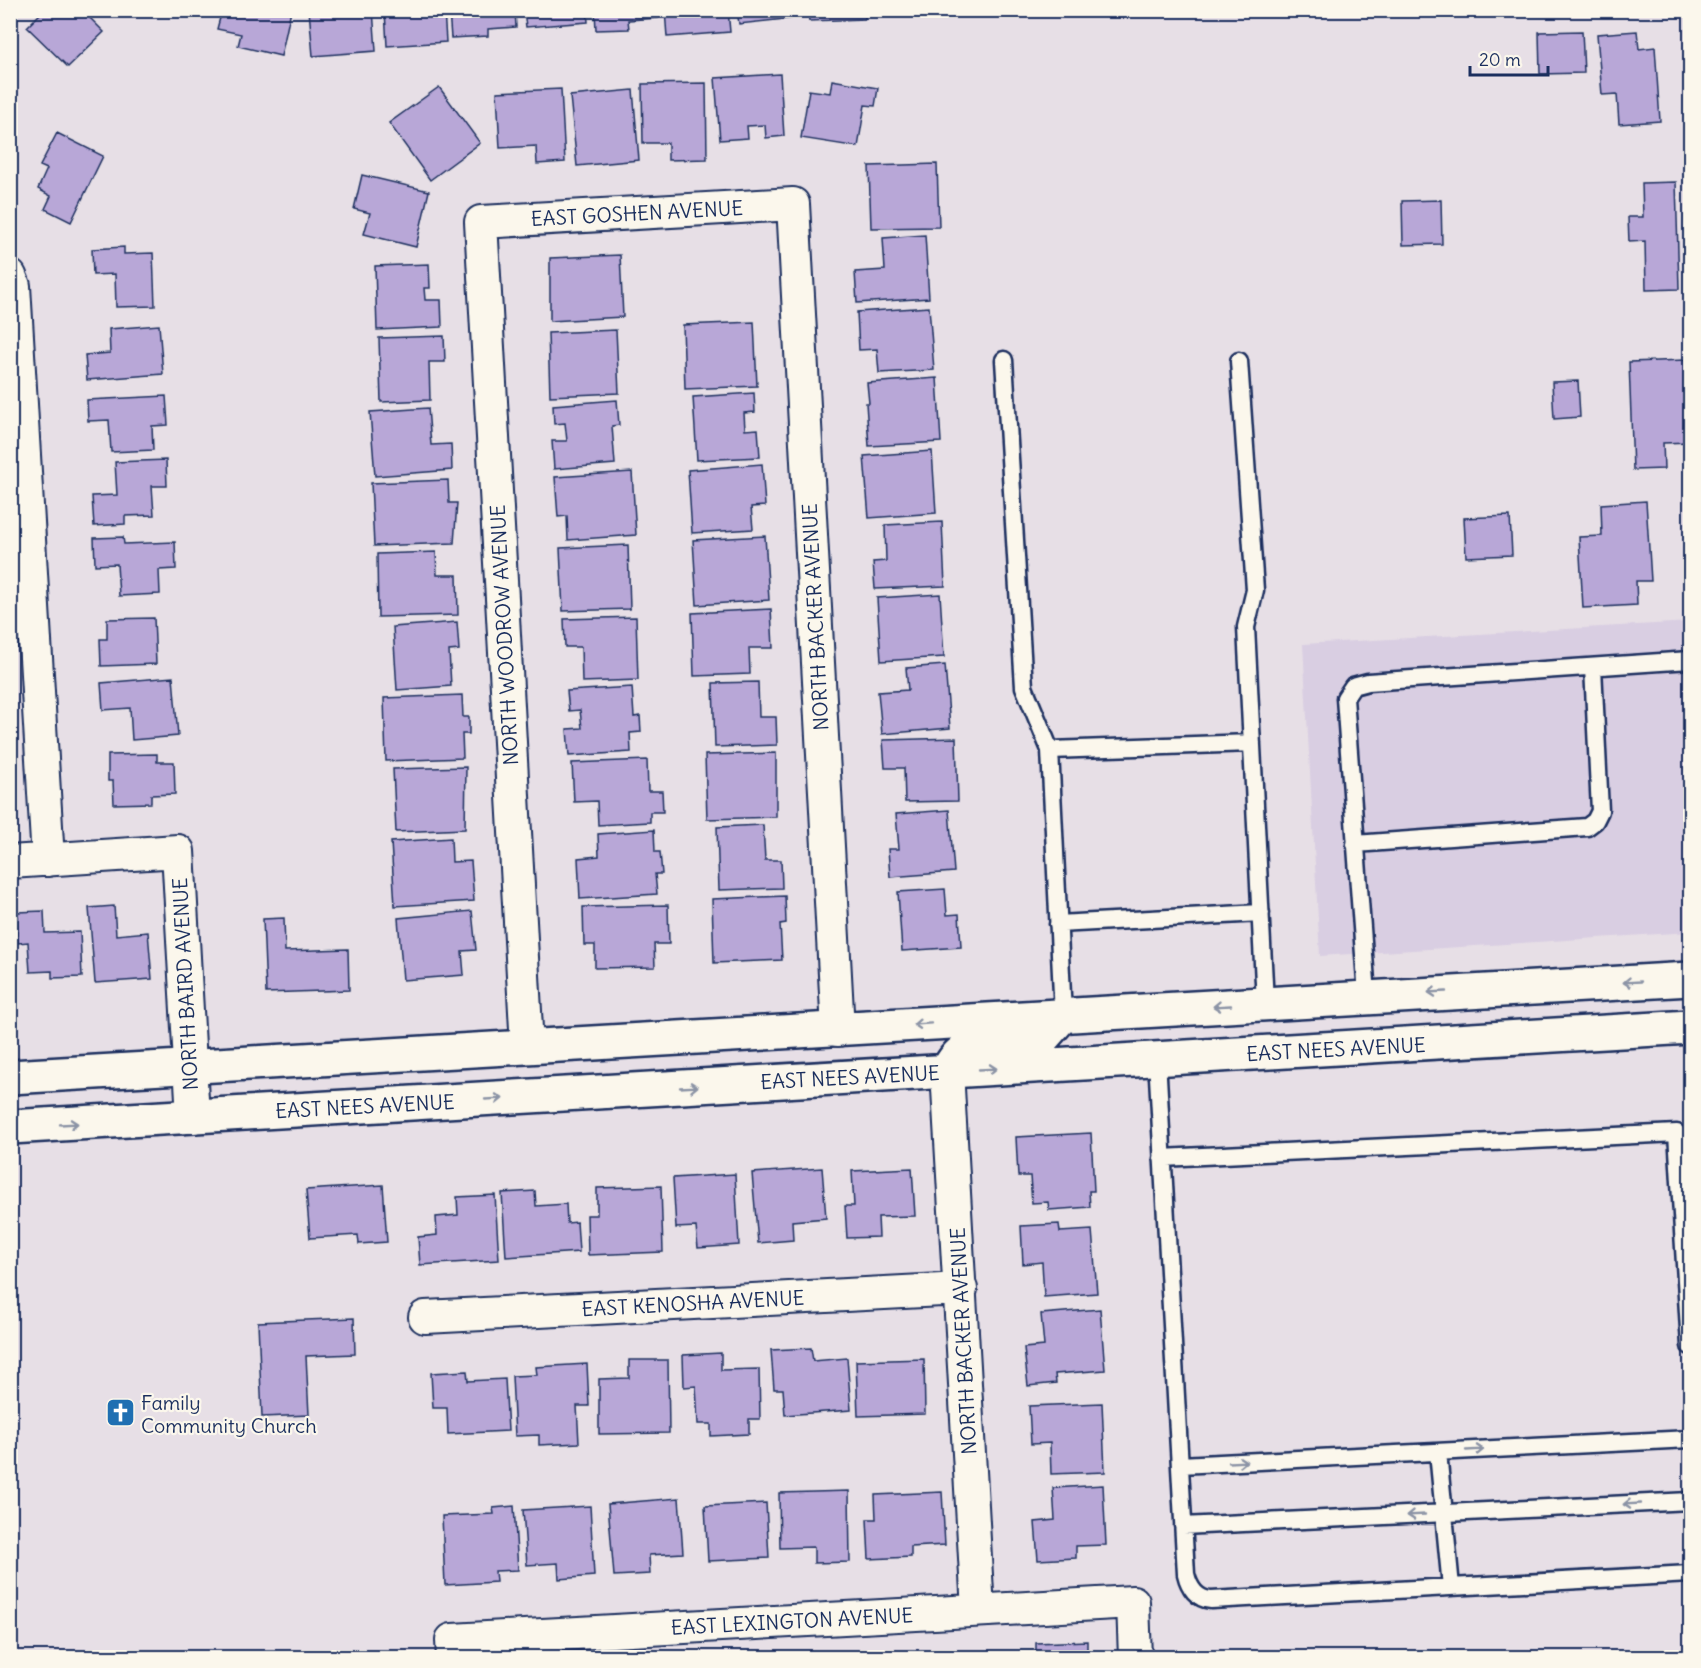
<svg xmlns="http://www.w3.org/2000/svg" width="1701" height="1668" viewBox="0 0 1701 1668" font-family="Delius,sans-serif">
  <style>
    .built { fill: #d9cee2 }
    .building { fill: #b8a7d7; stroke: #1b2f5e; stroke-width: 1.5 }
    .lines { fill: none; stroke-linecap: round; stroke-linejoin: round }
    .lane-casing { stroke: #1b2f5e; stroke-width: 21 }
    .street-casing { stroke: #1b2f5e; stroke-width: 36 }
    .secondary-casing { stroke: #1b2f5e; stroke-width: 38 }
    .lane { stroke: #fbf7ec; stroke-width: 16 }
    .street { stroke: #fbf7ec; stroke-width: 32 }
    .secondary { stroke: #fbf7ec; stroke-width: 33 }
    .oneway { stroke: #8b93a5 }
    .labels { text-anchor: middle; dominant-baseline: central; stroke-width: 4.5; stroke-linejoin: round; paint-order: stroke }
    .street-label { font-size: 20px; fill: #1b2f5e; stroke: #fbf7ec }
    .poi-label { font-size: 20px; fill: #1b2f5e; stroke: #fbf7ec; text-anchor: start }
  </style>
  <rect width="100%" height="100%" fill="#e7dfe6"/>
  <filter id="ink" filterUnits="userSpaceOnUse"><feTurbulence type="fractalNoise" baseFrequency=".0167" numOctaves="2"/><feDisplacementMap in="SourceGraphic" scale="12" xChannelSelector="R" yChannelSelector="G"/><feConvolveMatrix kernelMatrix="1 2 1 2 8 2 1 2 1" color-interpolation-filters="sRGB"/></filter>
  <g filter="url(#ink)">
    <path class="built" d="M 1690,622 L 1690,932 L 1320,956 L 1303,644 Z"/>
    <path class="building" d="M 44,10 L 82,10 L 104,32 L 68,67 L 27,27 Z
      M 291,10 L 281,56 L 238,46 L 241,34 L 217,29 L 221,14 L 204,11 Z
      M 309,10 L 373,10 L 376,51 L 313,56 Z
      M 385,10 L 444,10 L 446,42 L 387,46 Z
      M 449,10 L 515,10 L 516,27 L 488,29 L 488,36 L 451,38 Z
      M 524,10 L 587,10 L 588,22 L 526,27 Z
      M 595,10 L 658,10 L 658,18 L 628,20 L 629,29 L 596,30 Z
      M 665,10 L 728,10 L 730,32 L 667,37 Z
      M 737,10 L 802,10 L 803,17 L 739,24 Z
      M 808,10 L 865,10 L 865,19 L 809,21 Z
      M 880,10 L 917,10 L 917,12 L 880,15 Z
      M 1582,31 L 1584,73 L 1540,74 L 1539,32 Z
      M 1637,31 L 1639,49 L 1655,47 L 1660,121 L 1619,124 L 1617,94 L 1602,95 L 1597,34 Z
      M 780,74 L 784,136 L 766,138 L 765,125 L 747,126 L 748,138 L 720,140 L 715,78 Z
      M 832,80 L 878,88 L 875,106 L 865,105 L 858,147 L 801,138 L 809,90 L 830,93 Z
      M 706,83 L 707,159 L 668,160 L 668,143 L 643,143 L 642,84 Z
      M 439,87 L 480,143 L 430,180 L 389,123 Z
      M 561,89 L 565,162 L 537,164 L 536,146 L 500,148 L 497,92 Z
      M 633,90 L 639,160 L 577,166 L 570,96 Z
      M 57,133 L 103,156 L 71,222 L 45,209 L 51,196 L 38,189 L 47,169 L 40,166 Z
      M 937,164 L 939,227 L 871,228 L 869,166 Z
      M 362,175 L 429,191 L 416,247 L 364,234 L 370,213 L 354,209 Z
      M 1676,182 L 1679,289 L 1646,290 L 1645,241 L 1629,242 L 1628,217 L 1643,217 L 1642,183 Z
      M 1441,200 L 1442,244 L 1403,245 L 1402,201 Z
      M 925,235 L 929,298 L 857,303 L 855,272 L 885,270 L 883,238 Z
      M 124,247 L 124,254 L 153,253 L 155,306 L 116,307 L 115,274 L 93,275 L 92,249 Z
      M 620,255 L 623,317 L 550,321 L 550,258 Z
      M 429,264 L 430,288 L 424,288 L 425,300 L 441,300 L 442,327 L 377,330 L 375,266 Z
      M 929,307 L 934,370 L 879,373 L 877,349 L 859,350 L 857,312 Z
      M 754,322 L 757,386 L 685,389 L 683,325 Z
      M 159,325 L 163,374 L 87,380 L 85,355 L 110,353 L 109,329 Z
      M 616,330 L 619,393 L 550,396 L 548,333 Z
      M 444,336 L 445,362 L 429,362 L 430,400 L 381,402 L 379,338 Z
      M 1686,360 L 1690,442 L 1663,443 L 1664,469 L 1633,470 L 1629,362 Z
      M 937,378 L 941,442 L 869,446 L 866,403 L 869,403 L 867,383 Z
      M 1578,381 L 1580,417 L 1554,419 L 1552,382 Z
      M 754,393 L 755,412 L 744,413 L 745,430 L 758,429 L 760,457 L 697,460 L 693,397 Z
      M 166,396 L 168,425 L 152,426 L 153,450 L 111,452 L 109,420 L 88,421 L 87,400 Z
      M 617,400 L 619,425 L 612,426 L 615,464 L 554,469 L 552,441 L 567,441 L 565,423 L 554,424 L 553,405 Z
      M 428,408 L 431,445 L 451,444 L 452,470 L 375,476 L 370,412 Z
      M 932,451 L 936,513 L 869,518 L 864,456 Z
      M 166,460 L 167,486 L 152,486 L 154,515 L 125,516 L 125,524 L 94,526 L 92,496 L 117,495 L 115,462 Z
      M 762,464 L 765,506 L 751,507 L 753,529 L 692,533 L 688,470 Z
      M 632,472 L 636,535 L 568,540 L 567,516 L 558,517 L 555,477 Z
      M 448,480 L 449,503 L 457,503 L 454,543 L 374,546 L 371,483 Z
      M 1646,501 L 1651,581 L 1636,581 L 1637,605 L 1583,608 L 1579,537 L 1602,536 L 1601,504 Z
      M 1510,516 L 1512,555 L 1466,557 L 1464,518 Z
      M 942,522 L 945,586 L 875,589 L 873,562 L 886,561 L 885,525 Z
      M 765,536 L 769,600 L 697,605 L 693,540 Z
      M 123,537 L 124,544 L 175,542 L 176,569 L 159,570 L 160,594 L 119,596 L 117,564 L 95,565 L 94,538 Z
      M 628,545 L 630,609 L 563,611 L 560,548 Z
      M 436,552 L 437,575 L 457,575 L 458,615 L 378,617 L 377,554 Z
      M 940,594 L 944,657 L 881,661 L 877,598 Z
      M 771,609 L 773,648 L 749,648 L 750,674 L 694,676 L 692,613 Z
      M 636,617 L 638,680 L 582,682 L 581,647 L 565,647 L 564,619 Z
      M 154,618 L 156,664 L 101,666 L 100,639 L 107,639 L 107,619 Z
      M 457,622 L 459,650 L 449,651 L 451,686 L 397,690 L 393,627 Z
      M 945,665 L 950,728 L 882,734 L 878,692 L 908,690 L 906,668 Z
      M 173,677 L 178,736 L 132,740 L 130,708 L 103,710 L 101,683 Z
      M 758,682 L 759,717 L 776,717 L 777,745 L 715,747 L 713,683 Z
      M 632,687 L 634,717 L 640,716 L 641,732 L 630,733 L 631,752 L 569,756 L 567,729 L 582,728 L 580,710 L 569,711 L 567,691 Z
      M 462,695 L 463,717 L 469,717 L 469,734 L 462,734 L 463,758 L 386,761 L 384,698 Z
      M 956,738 L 958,801 L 905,802 L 904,768 L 885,768 L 883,740 Z
      M 776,753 L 776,817 L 707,819 L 705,755 Z
      M 157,754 L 157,762 L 174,762 L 175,794 L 151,795 L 151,803 L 114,804 L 113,781 L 108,781 L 108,755 Z
      M 647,760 L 648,791 L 662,791 L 663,812 L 650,812 L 650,822 L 598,825 L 597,801 L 574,802 L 572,763 Z
      M 466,767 L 465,829 L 396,832 L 393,769 Z
      M 949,810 L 954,872 L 890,877 L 888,849 L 899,849 L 896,814 Z
      M 763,825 L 765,860 L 781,860 L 782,888 L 719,890 L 717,827 Z
      M 654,830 L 655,852 L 660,852 L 662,874 L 655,874 L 657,894 L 580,899 L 578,858 L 599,856 L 598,834 Z
      M 451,838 L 452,862 L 471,861 L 474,901 L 395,906 L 391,842 Z
      M 945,889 L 947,915 L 959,914 L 961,947 L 902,951 L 898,892 Z
      M 785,896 L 786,923 L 780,924 L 782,960 L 714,963 L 712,899 Z
      M 668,905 L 669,944 L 654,944 L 655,967 L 595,968 L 595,945 L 584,945 L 583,907 Z
      M 114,906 L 116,935 L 148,932 L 152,979 L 95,983 L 89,908 Z
      M 44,911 L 45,933 L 80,932 L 82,977 L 52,978 L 52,971 L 30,972 L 28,942 L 18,943 L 17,912 Z
      M 472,911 L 476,950 L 462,951 L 464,975 L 403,980 L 398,918 Z
      M 284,918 L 285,951 L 348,949 L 349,990 L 266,993 L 263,919 Z
      M 1091,1133 L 1094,1191 L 1089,1191 L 1090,1207 L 1049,1210 L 1048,1202 L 1032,1203 L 1030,1176 L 1018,1176 L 1016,1137 Z
      M 822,1168 L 826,1218 L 792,1221 L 793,1240 L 758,1243 L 752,1173 Z
      M 912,1168 L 915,1216 L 878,1217 L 879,1237 L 847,1238 L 845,1206 L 854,1206 L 852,1171 Z
      M 735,1174 L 739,1245 L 698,1248 L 696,1227 L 676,1228 L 673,1178 Z
      M 383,1185 L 387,1242 L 359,1244 L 358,1235 L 310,1238 L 306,1190 Z
      M 661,1186 L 663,1252 L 588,1255 L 587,1215 L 597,1215 L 597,1188 Z
      M 535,1191 L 536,1206 L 566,1204 L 567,1223 L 577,1222 L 579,1252 L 506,1257 L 502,1193 Z
      M 495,1195 L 499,1260 L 420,1265 L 418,1237 L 437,1235 L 436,1217 L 458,1215 L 457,1197 Z
      M 1059,1224 L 1060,1232 L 1092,1230 L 1097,1293 L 1044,1297 L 1042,1262 L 1023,1264 L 1021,1226 Z
      M 1100,1309 L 1105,1370 L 1055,1374 L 1056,1383 L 1028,1386 L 1024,1348 L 1044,1346 L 1041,1314 Z
      M 354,1318 L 355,1354 L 306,1356 L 309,1415 L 262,1417 L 258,1322 Z
      M 811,1348 L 813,1361 L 847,1358 L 851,1410 L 785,1415 L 783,1389 L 774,1389 L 771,1350 Z
      M 721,1353 L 721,1370 L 759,1369 L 760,1419 L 749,1419 L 749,1434 L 711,1436 L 711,1424 L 698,1424 L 696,1386 L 684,1387 L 683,1355 Z
      M 924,1359 L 925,1414 L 858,1416 L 856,1361 Z
      M 629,1360 L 668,1360 L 669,1433 L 599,1434 L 599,1379 L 629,1378 Z
      M 587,1364 L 589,1406 L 577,1406 L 579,1443 L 539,1445 L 539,1435 L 515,1436 L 512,1376 L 537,1375 L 536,1367 Z
      M 467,1371 L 468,1381 L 505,1379 L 508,1431 L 448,1434 L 447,1408 L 433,1408 L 431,1373 Z
      M 1102,1403 L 1105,1472 L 1051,1474 L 1050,1443 L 1031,1444 L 1029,1406 Z
      M 1103,1485 L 1106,1545 L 1076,1546 L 1076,1558 L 1038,1560 L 1035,1522 L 1055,1520 L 1053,1488 Z
      M 849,1491 L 850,1562 L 814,1563 L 814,1547 L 780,1548 L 779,1493 Z
      M 942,1492 L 945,1545 L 911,1547 L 911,1557 L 869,1559 L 867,1519 L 876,1519 L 875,1495 Z
      M 679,1498 L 683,1553 L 649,1555 L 650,1574 L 614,1576 L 608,1504 Z
      M 766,1503 L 769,1558 L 708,1561 L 705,1506 Z
      M 514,1506 L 518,1570 L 495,1571 L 496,1582 L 445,1585 L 442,1516 L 494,1514 L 493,1508 Z
      M 590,1506 L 594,1576 L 559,1579 L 558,1563 L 527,1565 L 523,1510 Z
      M 1087,1641 L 1087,1658 L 1036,1658 L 1036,1643 Z
      M 1682,1653 L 1682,1658 L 1626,1658 Z"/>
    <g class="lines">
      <defs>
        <path id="lane" d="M 1004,360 L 1024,687 L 1050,750
          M 1239,361 L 1255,590 L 1246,627 L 1265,1003
          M 1355,844 L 1587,827 L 1595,821 L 1600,811 L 1593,667
          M 1058,924 L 1261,913
          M 1367,995 L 1345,698 L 1353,686 L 1368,682 L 1690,660
          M 1063,1015 L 1050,750 L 1252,743
          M 1157,1059 L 1186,1574 C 1189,1587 1197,1599 1211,1600 L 1690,1574
          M 1162,1158 L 1677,1133 L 1690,1346
          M 1438,1452 L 1451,1587
          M 1180,1465 L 1690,1439
          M 1183,1526 L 1690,1501"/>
        <path id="street" d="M 10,276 L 14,286 L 48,860
          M 10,862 L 178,851 L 193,1117
          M 527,1047 L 481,222 L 793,204 L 838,1030
          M 947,1071 L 978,1610
          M 425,1317 L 961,1289
          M 453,1658 L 452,1640 L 1133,1602 L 1135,1658"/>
        <path id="secondary" d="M 947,1071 C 952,1063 956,1055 965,1050 C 982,1041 1020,1043 1040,1041 L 1063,1015
          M 10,1077 L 1690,979
          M 10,1127 L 1690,1027"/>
      </defs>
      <use href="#lane" class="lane-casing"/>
      <use href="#street" class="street-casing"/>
      <use href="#secondary" class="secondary-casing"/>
      <use href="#lane" class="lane"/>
      <use href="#street" class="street"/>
      <use href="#secondary" class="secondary"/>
    </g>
    <defs><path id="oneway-shaft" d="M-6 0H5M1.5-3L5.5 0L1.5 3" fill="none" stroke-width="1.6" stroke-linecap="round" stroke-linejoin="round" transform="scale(1.5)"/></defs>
    <g class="oneway">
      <use href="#oneway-shaft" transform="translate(1632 982) rotate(177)"/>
      <use href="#oneway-shaft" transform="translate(1437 992) rotate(177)"/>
      <use href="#oneway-shaft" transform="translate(1222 1006) rotate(177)"/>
      <use href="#oneway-shaft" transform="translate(922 1024) rotate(176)"/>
      <use href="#oneway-shaft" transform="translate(988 1069) rotate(-3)"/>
      <use href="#oneway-shaft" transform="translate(689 1087) rotate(-3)"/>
      <use href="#oneway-shaft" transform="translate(494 1099) rotate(-3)"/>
      <use href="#oneway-shaft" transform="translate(69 1124) rotate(-3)"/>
      <use href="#oneway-shaft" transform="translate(1475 1450) rotate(-3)"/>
      <use href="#oneway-shaft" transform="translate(1238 1462) rotate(-3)"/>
      <use href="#oneway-shaft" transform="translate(1632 1504) rotate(177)"/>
      <use href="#oneway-shaft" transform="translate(1416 1515) rotate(177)"/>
    </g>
  </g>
  <defs>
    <symbol id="church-square" viewBox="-11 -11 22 22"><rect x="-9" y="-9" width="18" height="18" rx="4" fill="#1f6fb2" stroke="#fbf7ec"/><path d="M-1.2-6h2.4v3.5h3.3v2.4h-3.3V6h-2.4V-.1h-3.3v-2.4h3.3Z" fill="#fff"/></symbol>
  </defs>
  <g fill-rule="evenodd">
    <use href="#church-square" x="104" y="1396" width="33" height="33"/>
  </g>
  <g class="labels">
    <g class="street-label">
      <text transform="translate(637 213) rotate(-3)">EAST GOSHEN AVENUE</text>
      <text transform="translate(815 617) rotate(-93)">NORTH BACKER AVENUE</text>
      <text transform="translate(504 635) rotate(-93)">NORTH WOODROW AVENUE</text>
      <text transform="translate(185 984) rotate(-93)">NORTH BAIRD AVENUE</text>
      <text transform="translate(1336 1049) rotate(-3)">EAST NEES AVENUE</text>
      <text transform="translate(850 1077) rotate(-3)">EAST NEES AVENUE</text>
      <text transform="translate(365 1106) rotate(-3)">EAST NEES AVENUE</text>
      <text transform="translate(693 1303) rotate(-3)">EAST KENOSHA AVENUE</text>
      <text transform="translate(963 1341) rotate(-93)">NORTH BACKER AVENUE</text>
      <text transform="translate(792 1621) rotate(-3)">EAST LEXINGTON AVENUE</text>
    </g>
    <g class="poi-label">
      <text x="141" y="1402">Family<tspan x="141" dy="23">Community Church</tspan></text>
    </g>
  </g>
  <rect width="1701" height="1668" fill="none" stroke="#fbf7ec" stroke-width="36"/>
  <rect x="18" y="18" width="1665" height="1632" fill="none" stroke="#1b2f5e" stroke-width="2" filter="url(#ink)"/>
  <path d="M1470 66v9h78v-9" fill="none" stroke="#1b2f5e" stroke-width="3"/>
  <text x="1479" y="66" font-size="18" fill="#1b2f5e" stroke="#fbf7ec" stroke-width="4.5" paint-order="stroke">20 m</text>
</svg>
